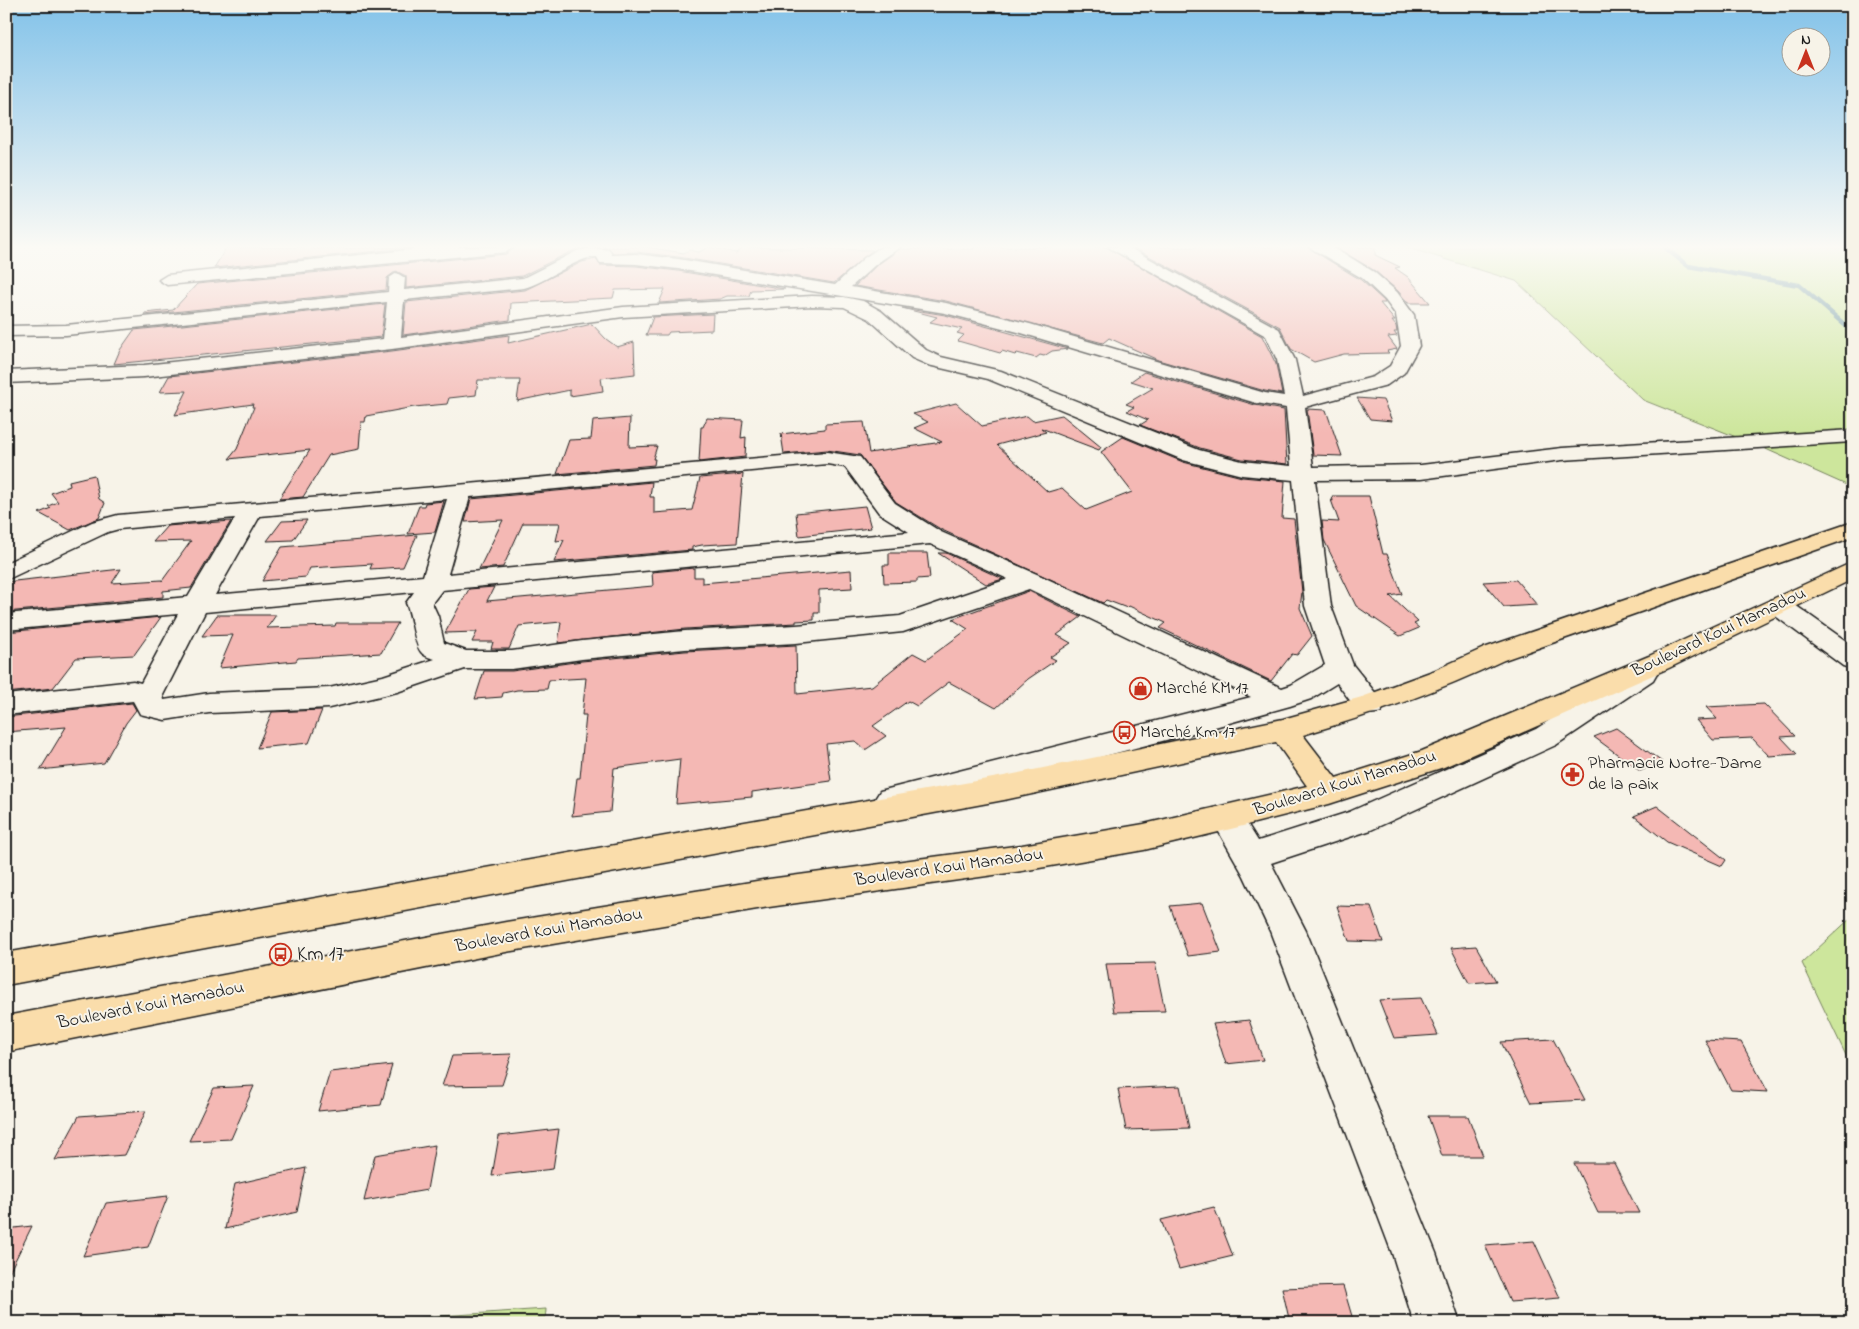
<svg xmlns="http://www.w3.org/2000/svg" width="1859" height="1329" viewBox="0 0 1859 1329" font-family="'Indie Flower',sans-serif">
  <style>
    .green { fill: #cde69c; stroke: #74815c }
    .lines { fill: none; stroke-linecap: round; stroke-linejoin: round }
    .stream { stroke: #5e8c98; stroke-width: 4.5 }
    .building { fill: #f4b8b4; stroke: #1c1c1c }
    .minor-casing { stroke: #1c1c1c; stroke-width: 3 }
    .primary-casing { stroke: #1c1c1c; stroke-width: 3 }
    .minor { fill: #f7f3e8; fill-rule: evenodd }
    .primary { fill: #faddab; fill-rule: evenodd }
    .labels { text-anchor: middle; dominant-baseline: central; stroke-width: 4; stroke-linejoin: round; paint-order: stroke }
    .street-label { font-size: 18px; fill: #1c1c1c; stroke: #f7f3e8 }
    .poi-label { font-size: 18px; fill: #1c1c1c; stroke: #f7f3e8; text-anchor: start }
    .near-poi-label { font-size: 21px; fill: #1c1c1c; stroke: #f7f3e8; text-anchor: start }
  </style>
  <rect width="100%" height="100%" fill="#f7f3e8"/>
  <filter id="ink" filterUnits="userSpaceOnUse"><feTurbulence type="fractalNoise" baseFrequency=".02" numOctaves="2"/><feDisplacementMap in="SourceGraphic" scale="10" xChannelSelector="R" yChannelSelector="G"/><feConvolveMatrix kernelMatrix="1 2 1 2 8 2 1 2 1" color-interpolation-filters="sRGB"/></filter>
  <g filter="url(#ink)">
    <path class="green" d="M 1405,247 L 1853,247 L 1853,488 L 1759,446 L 1643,400 L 1516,281 Z
      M 1853,916 L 1853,1070 L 1802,963 Z
      M 546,1309 L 545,1323 L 336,1323 Z"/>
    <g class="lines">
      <path class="stream" d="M 1664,247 L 1688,266 L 1799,285 L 1853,332"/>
    </g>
    <path class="building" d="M 311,247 L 311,249 L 417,247 L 214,268 L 226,248 Z
      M 516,247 L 587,247 L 576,249 L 522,276 L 406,288 L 406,276 L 396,271 L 387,278 L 386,290 L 144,315 L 145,313 L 173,310 L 197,284 L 506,254 Z
      M 602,247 L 646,247 L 684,253 L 689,250 L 699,252 L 709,247 L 736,253 L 743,247 L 873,250 L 834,283 L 678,257 L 636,252 L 613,253 L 609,248 Z
      M 973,247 L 1106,247 L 1262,336 L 1276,364 L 1282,394 L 1265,391 L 1158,360 L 1109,338 L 1103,343 L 946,301 L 855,286 L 877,265 L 900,249 L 974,249 Z
      M 1132,247 L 1307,247 L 1361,280 L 1384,301 L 1385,303 L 1380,303 L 1395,321 L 1392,321 L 1396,326 L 1397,332 L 1394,332 L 1397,336 L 1388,337 L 1397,349 L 1387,351 L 1389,353 L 1344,354 L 1314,362 L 1291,349 L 1280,327 Z
      M 1335,247 L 1375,247 L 1375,255 L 1400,267 L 1395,268 L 1408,277 L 1430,303 L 1408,303 L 1398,291 L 1375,271 Z
      M 596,259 L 600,265 L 636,266 L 678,271 L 785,289 L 751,290 L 749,296 L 727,296 L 720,299 L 659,303 L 665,289 L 615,290 L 613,298 L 511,303 L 510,320 L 403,335 L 406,302 L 525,290 L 582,262 Z
      M 385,304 L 381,337 L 114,364 L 120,350 L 134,330 Z
      M 902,308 L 945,315 L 1068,349 L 1052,351 L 1044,356 L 1040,355 L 1036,358 L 1017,353 L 1015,355 L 1002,351 L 1000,353 L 958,341 L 964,335 L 957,333 L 962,329 L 930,322 L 937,317 Z
      M 713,314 L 712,330 L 669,332 L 667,335 L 646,335 L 653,317 Z
      M 592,324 L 606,339 L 617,347 L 634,342 L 635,374 L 601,378 L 603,391 L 570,396 L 570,390 L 517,401 L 520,380 L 478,380 L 476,395 L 449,398 L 447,404 L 414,407 L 366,416 L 365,422 L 361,422 L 359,449 L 329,455 L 303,497 L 279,499 L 310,450 L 229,459 L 237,449 L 254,407 L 252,407 L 253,404 L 175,415 L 187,391 L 160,392 L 169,376 L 392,351 L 509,335 L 508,343 Z
      M 1144,372 L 1255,405 L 1284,410 L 1287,464 L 1242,459 L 1200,448 L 1140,425 L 1148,420 L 1127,411 L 1134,407 L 1126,404 L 1153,388 L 1131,381 Z
      M 1357,398 L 1383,400 L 1392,421 L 1370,419 Z
      M 956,403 L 982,426 L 1027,416 L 1033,421 L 1062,415 L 1101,447 L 1099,450 L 1041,428 L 1046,432 L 997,445 L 1048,492 L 1062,488 L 1086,510 L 1132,492 L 1101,452 L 1123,437 L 1183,462 L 1242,477 L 1285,481 L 1282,518 L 1294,519 L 1302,592 L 1300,608 L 1312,636 L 1297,655 L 1292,654 L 1271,681 L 1160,628 L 1166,623 L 1129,606 L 1127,608 L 1106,600 L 1103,603 L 942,530 L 896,502 L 860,455 L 827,450 L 784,454 L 781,434 L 825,429 L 825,424 L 864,422 L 869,453 L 942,442 L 914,428 L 928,422 L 913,414 Z
      M 1307,409 L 1326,410 L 1342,456 L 1313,455 Z
      M 630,418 L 629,447 L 657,446 L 653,459 L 655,459 L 654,465 L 557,474 L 569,440 L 591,439 L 593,421 Z
      M 707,418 L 743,420 L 741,438 L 746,437 L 745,457 L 699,462 L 701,427 L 703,427 Z
      M 743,474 L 737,543 L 702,545 L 692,547 L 692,550 L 554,562 L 564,540 L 556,541 L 560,523 L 523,523 L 503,567 L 479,569 L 503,520 L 465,522 L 471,499 L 652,482 L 650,497 L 654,497 L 654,513 L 692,510 L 700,478 Z
      M 94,475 L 99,499 L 105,503 L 99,518 L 70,530 L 39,513 L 51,508 L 48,506 L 58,502 L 51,493 L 70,486 L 69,481 Z
      M 1332,496 L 1369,496 L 1383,554 L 1387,554 L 1402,594 L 1390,596 L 1418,622 L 1414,624 L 1419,628 L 1400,636 L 1356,606 L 1324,540 L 1322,521 L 1339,522 L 1331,500 L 1333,501 Z
      M 444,501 L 435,532 L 408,534 L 419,506 L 424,506 L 425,503 Z
      M 865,506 L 871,528 L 799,536 L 796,513 Z
      M 307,520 L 293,540 L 267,541 L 282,521 Z
      M 231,521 L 191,588 L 163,591 L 163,597 L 6,612 L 6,582 L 121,569 L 112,583 L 162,580 L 162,581 L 191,541 L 153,542 L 167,526 Z
      M 417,535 L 403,567 L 370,569 L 372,564 L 310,568 L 306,577 L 262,581 L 282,547 Z
      M 889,553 L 927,553 L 930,578 L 917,579 L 917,582 L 884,583 L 883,565 L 889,565 Z
      M 938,553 L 946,553 L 1003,579 L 986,584 Z
      M 694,568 L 694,577 L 702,577 L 702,583 L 851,570 L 852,588 L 819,590 L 819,613 L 814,613 L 814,620 L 796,621 L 796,623 L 685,629 L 558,643 L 561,622 L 519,626 L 509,649 L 491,649 L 493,642 L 472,642 L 477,632 L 445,633 L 469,589 L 494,587 L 487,601 L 653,586 L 652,572 Z
      M 1516,580 L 1537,605 L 1504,607 L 1483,582 Z
      M 1029,591 L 1081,617 L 1057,635 L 1071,643 L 1050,657 L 1056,660 L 1028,679 L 996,708 L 949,682 L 917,706 L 908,701 L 873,726 L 886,736 L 865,750 L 855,741 L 826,744 L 831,781 L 752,792 L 752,797 L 676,804 L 680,759 L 614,768 L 610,812 L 572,816 L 577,778 L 580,778 L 586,715 L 582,715 L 586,678 L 549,680 L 547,689 L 517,690 L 503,693 L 502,697 L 475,699 L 484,671 L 512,671 L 582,661 L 685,651 L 796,645 L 797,694 L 872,686 L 913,653 L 926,660 L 968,629 L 952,619 Z
      M 217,615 L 276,615 L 267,628 L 335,626 L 336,623 L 398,623 L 381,653 L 298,658 L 296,661 L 219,668 L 233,635 L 202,636 Z
      M 161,617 L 134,655 L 76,658 L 53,688 L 6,693 L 6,632 Z
      M 132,703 L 136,710 L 126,723 L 104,763 L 40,770 L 66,727 L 6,732 L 6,717 Z
      M 1764,704 L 1795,736 L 1781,737 L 1797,754 L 1769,756 L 1752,738 L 1713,740 L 1696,720 L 1717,719 L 1706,707 Z
      M 322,710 L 309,743 L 257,748 L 272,712 Z
      M 1616,728 L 1662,762 L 1640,771 L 1594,737 Z
      M 1657,806 L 1726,860 L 1722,866 L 1667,842 L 1634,816 Z
      M 1202,903 L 1221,952 L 1188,956 L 1170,906 Z
      M 1337,906 L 1371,907 L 1383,942 L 1349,941 Z
      M 1476,946 L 1496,981 L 1469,983 L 1451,948 Z
      M 1155,963 L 1165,1011 L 1114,1012 L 1106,964 Z
      M 1421,998 L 1438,1035 L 1394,1038 L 1379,1000 Z
      M 1249,1020 L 1263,1060 L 1226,1064 L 1213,1024 Z
      M 1553,1039 L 1585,1100 L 1531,1103 L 1501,1042 Z
      M 1705,1040 L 1741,1042 L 1768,1092 L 1731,1090 Z
      M 512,1054 L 502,1085 L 442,1086 L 452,1056 Z
      M 392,1065 L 381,1105 L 318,1111 L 330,1072 Z
      M 254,1086 L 231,1139 L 189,1141 L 214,1088 Z
      M 1180,1086 L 1189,1128 L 1126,1130 L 1118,1089 Z
      M 146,1111 L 125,1155 L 55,1160 L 79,1116 Z
      M 1428,1116 L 1468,1116 L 1483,1156 L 1442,1156 Z
      M 559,1129 L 553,1169 L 492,1176 L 499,1136 Z
      M 435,1145 L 427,1190 L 364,1201 L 375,1155 Z
      M 1574,1163 L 1614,1163 L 1639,1213 L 1598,1213 Z
      M 306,1168 L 297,1212 L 225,1229 L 235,1184 Z
      M 168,1196 L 148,1247 L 83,1256 L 106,1203 Z
      M 1214,1207 L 1233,1256 L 1179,1269 L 1161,1220 Z
      M 32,1226 L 6,1279 L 6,1229 Z
      M 1534,1241 L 1560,1298 L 1510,1302 L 1485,1245 Z
      M 1343,1286 L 1354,1323 L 1290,1323 L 1282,1288 Z"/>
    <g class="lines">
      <defs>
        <path id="minor" d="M 437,247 L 514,247 L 506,252 L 167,285 L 159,280 L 167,275 Z
          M 881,247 L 900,247 L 876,264 L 851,287 L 946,303 L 1030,324 L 1265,393 L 1284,396 L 1277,360 L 1266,336 L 1108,247 L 1128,247 L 1279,329 L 1295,360 L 1303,396 L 1373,377 L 1390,366 L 1401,346 L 1396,315 L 1385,300 L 1362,278 L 1309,247 L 1330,247 L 1343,253 L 1374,272 L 1397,292 L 1414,315 L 1419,346 L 1404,373 L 1387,385 L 1305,407 L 1313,467 L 1421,465 L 1562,448 L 1853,430 L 1853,442 L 1562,460 L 1421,479 L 1315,480 L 1331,606 L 1353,665 L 1385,705 L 1381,712 C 1358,719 1350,699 1337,683 L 1311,699 L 1290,706 L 1197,732 L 891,811 L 880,807 L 875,799 L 880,791 L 1251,697 L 1029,589 L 903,632 L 796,643 L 685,649 L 582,659 L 512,669 L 465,669 L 397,692 L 329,708 L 209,713 L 165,720 L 140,714 L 133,701 L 6,715 L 6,695 L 133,681 L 141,683 L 178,614 L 6,630 L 6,614 L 188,597 L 235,518 L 119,529 L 108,532 L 6,580 L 6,563 L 92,522 L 118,515 L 827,452 L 860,457 L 895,503 L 941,532 L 1039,575 L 1282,688 L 1291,685 L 1325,665 L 1305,606 L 1293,480 L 1242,475 L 1183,460 L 988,379 L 928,365 L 912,358 L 869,319 L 844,307 L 812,306 L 623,317 L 392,349 L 144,377 L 6,383 L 6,371 L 144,365 L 383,339 L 387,302 L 66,335 L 6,336 L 6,326 L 66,325 L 388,292 L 389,278 L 397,273 L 405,278 L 404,290 L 523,278 L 577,251 L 593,248 L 609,250 L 612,255 L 636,254 L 678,259 L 835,285 L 864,258 ZM 597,257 L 600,263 L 636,264 L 678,269 L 945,313 L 1018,332 L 1256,403 L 1286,408 L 1291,466 L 1242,461 L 1199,450 L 1001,371 L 941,357 L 926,350 L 881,311 L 863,301 L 844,297 L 812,296 L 623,307 L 401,337 L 404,300 L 524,288 C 547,282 578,256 597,257 ZM 827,464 L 845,467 L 879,513 L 909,532 L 448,574 L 470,497 ZM 447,499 L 423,576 L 215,595 L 260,516 ZM 930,544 L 1008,579 L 900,616 L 796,625 L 685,631 L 582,641 L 512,651 L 466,651 L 444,643 L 438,616 L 432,603 L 442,590 ZM 414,592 L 406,603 C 412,616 414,644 421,652 C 424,656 431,658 435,659 L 383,676 L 329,688 L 209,693 L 164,700 L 163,695 L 205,612 Z
          M 1779,598 L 1788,600 L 1853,646 L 1853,669 L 1843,666 L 1770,612 L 1766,606 L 1770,600 Z
          M 1643,664 L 1653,666 L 1657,673 L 1653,680 L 1556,745 L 1371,830 L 1271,863 L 1306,931 L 1436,1253 L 1460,1323 L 1414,1323 L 1392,1253 L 1270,931 L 1244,876 L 1211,818 L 1216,809 L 1227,806 L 1238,809 L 1258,841 L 1349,812 L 1536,729 L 1633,666 Z"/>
        <path id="primary" d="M 1853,522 L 1853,537 L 1504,660 C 1437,692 1373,714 1303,735 L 1336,778 L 1422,751 L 1649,656 L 1853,562 L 1853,579 L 1669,668 L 1444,767 L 1329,804 L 1227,830 L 1144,850 L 1022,871 L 769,907 L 506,952 L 6,1052 L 6,1016 L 506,922 L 769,879 L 1022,845 L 1144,824 L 1307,786 L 1276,742 L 1004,800 L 6,985 L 6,953 L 1004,776 L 1283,719 L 1362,697 L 1433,671 L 1484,648 Z"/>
      </defs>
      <use href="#minor" class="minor-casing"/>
      <use href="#primary" class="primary-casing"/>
      <use href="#minor" class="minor"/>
      <use href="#primary" class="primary"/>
    </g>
  </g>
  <linearGradient id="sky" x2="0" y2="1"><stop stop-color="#82c2e9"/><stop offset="0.57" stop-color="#fbfaf5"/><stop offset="1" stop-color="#fbfaf5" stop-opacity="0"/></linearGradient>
  <rect width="1859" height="433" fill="url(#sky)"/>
  <defs>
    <symbol id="shop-ring" viewBox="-11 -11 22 22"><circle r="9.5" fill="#f7f3e8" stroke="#c8321e" stroke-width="1.5"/><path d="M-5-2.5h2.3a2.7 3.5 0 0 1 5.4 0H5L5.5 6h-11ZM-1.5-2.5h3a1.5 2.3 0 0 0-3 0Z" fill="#c8321e"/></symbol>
    <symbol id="bus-ring" viewBox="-11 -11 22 22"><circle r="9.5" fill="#f7f3e8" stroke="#c8321e" stroke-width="1.5"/><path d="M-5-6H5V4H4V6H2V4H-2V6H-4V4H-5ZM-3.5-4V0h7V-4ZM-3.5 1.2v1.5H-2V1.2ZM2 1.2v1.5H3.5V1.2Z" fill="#c8321e"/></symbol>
    <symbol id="pharmacy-ring" viewBox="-11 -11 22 22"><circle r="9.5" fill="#f7f3e8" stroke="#c8321e" stroke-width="1.5"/><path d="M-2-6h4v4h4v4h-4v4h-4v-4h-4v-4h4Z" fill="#c8321e"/></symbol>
  </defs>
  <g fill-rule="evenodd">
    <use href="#shop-ring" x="1128" y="676" width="25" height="25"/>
    <use href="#bus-ring" x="1112" y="720" width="25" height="25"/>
    <use href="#pharmacy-ring" x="1560" y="762" width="25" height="25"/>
    <use href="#bus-ring" x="268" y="942" width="25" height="25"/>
  </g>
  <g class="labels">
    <g class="street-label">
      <text transform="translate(1719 633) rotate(-25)">Boulevard Koui Mamadou</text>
      <text transform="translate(1345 784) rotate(-17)">Boulevard Koui Mamadou</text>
      <text transform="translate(949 868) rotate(-8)">Boulevard Koui Mamadou</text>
      <text transform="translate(549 931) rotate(-10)">Boulevard Koui Mamadou</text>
      <text transform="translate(151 1006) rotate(-11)">Boulevard Koui Mamadou</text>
    </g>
    <g class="poi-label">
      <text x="1156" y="689">Marché KM 17</text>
      <text x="1140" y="733">Marché Km 17</text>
      <text x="1588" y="764">Pharmacie Notre-Dame<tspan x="1588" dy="21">de la paix</tspan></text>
    </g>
    <g class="near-poi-label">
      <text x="297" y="955">Km 17</text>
    </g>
  </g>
  <rect width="1859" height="1329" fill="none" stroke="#f7f3e8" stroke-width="25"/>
  <rect x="12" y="12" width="1834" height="1304" fill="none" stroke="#1c1c1c" stroke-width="2" filter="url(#ink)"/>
  <g transform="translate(1806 52)"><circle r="24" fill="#f7f3e8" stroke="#9f9d96"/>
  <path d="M0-4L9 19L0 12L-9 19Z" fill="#c8321e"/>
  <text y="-8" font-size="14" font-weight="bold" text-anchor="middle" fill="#1c1c1c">N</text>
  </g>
</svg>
